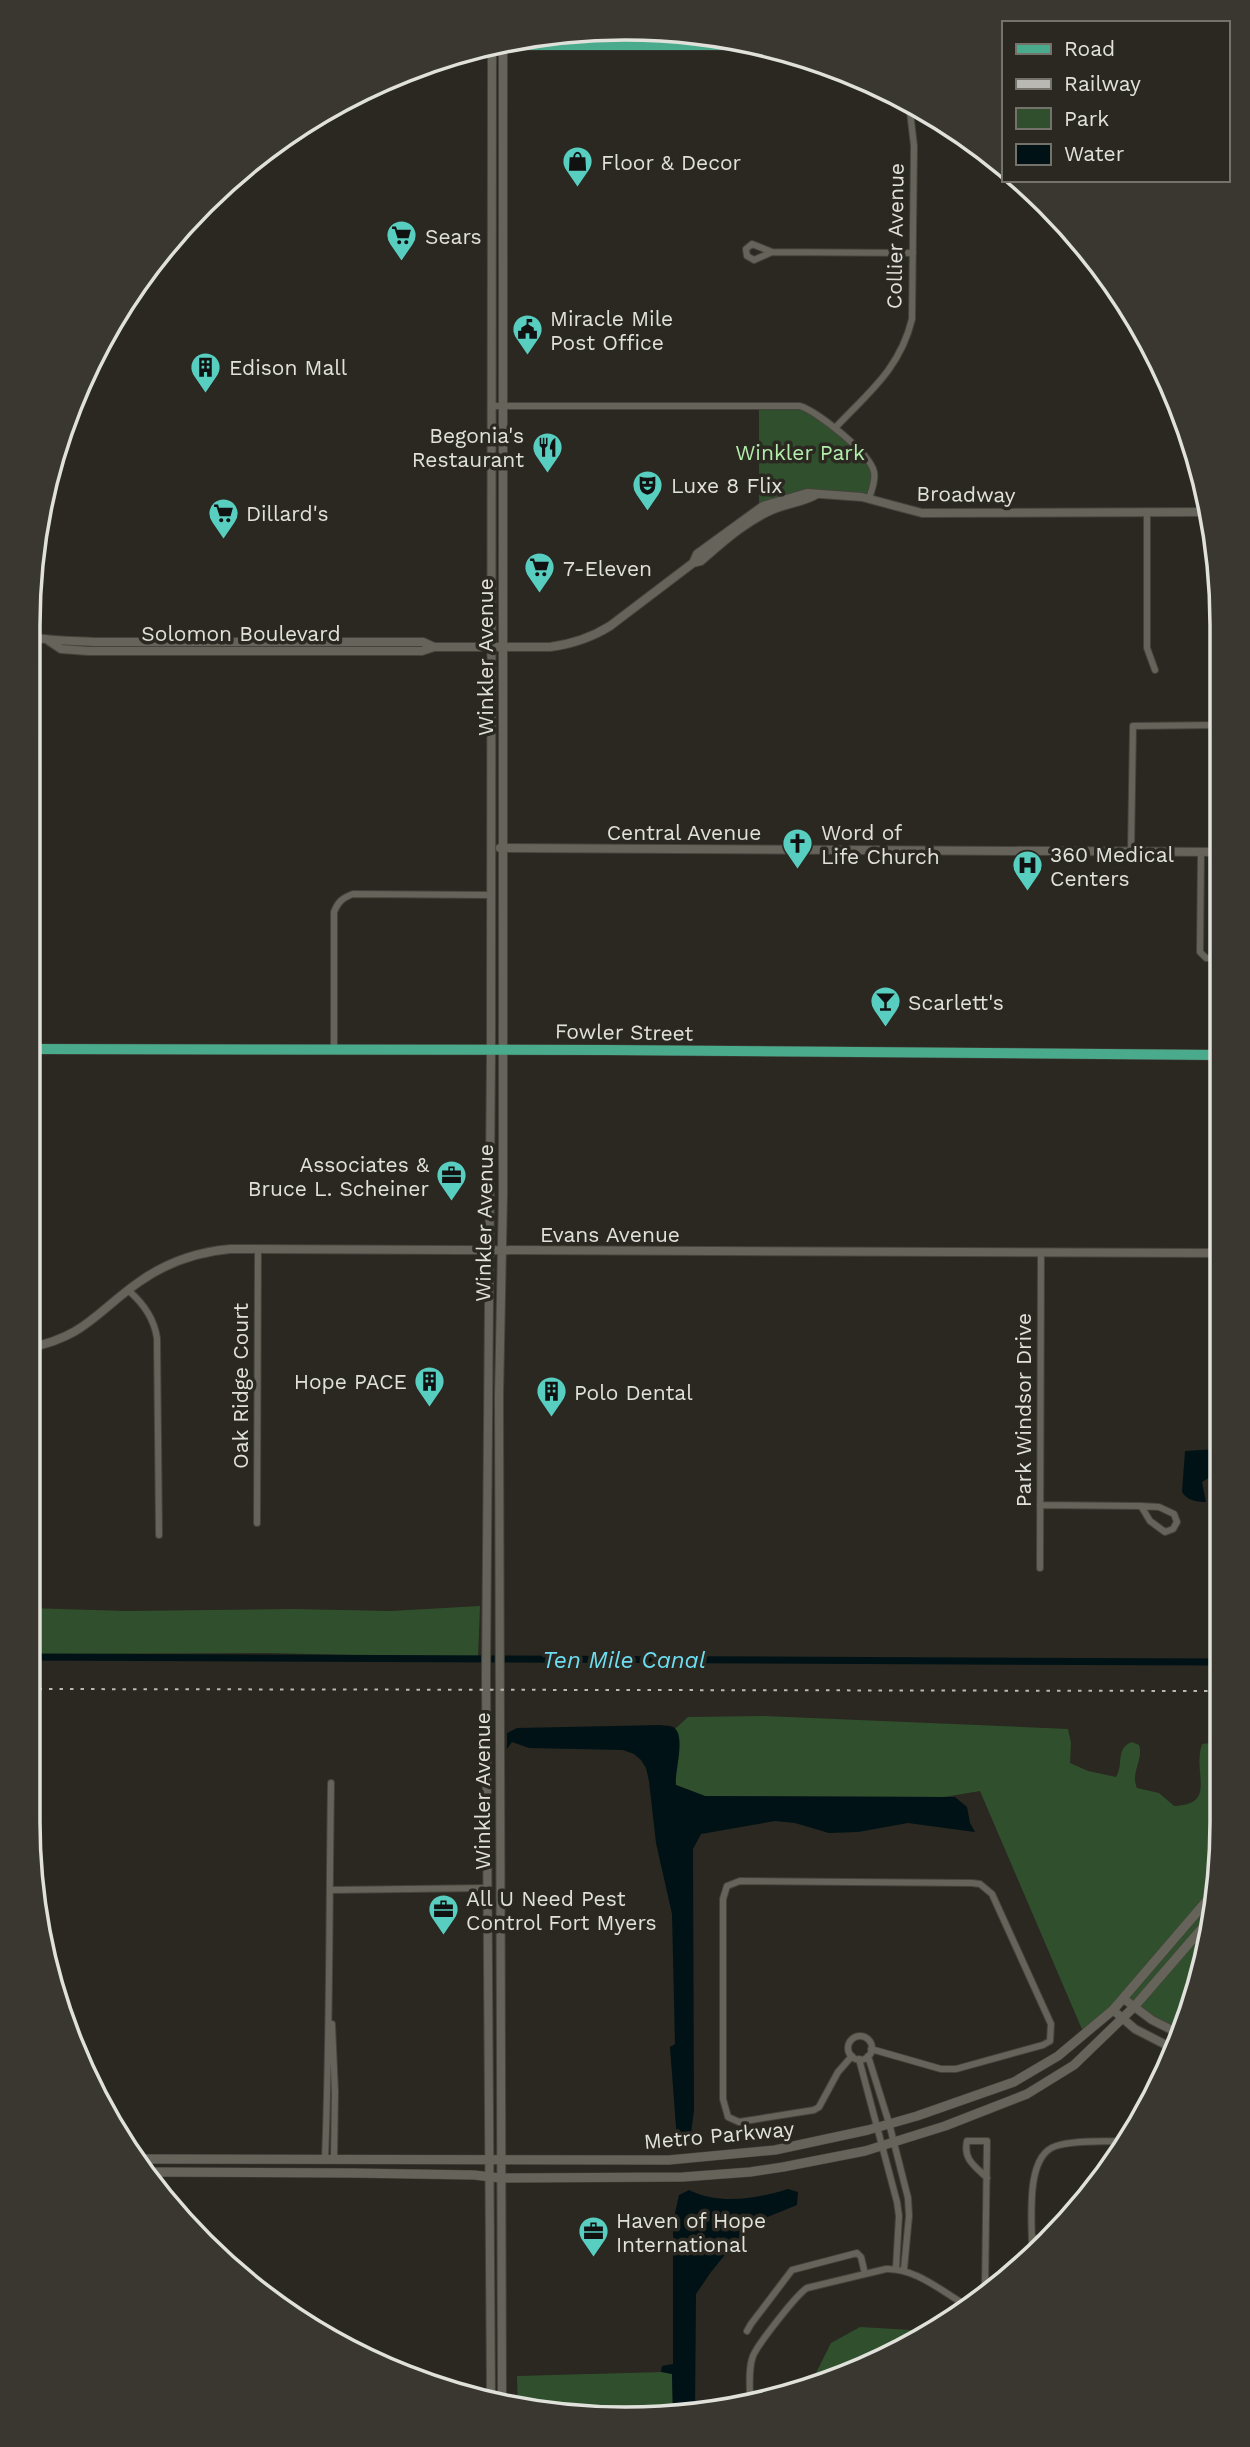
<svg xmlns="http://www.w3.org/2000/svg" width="1250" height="2447" viewBox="0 0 1250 2447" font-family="'Work Sans',sans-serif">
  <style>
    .green { fill: #30502d }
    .water { fill: #001216 }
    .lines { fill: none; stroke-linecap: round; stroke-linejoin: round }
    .canal { stroke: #001216; stroke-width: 7 }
    .minor-casing { stroke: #44433b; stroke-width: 8 }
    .tertiary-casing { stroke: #44433b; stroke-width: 10 }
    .secondary-casing { stroke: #44433b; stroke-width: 10 }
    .primary-casing { stroke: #44433b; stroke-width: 11 }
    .minor { stroke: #65635a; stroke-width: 6 }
    .tertiary { stroke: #65635a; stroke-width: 8 }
    .secondary { stroke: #65635a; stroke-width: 9 }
    .primary { stroke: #4aaa8c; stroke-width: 10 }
    .rail { stroke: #b9b8b2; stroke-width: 2; stroke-dasharray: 3.5 7; stroke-linecap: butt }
    .labels { text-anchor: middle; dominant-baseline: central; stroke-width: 7; stroke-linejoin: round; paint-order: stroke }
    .poi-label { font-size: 21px; fill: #e1e1db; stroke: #2a2820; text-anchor: start }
    .street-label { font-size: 21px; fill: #e1e1db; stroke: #2a2820 }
    .park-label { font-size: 21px; fill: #b2edac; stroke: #2a2820 }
    .water-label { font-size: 23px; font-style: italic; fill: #6ddef2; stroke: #2a2820 }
    .rim { fill: none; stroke: #e1e1db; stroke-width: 3.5 }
  </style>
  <rect width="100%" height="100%" fill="#2a2820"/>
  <path class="green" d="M 759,405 L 811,410 L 862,455 L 874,472 L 869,499 L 807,493 L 759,508 Z
    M 480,1606 L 478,1658 L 270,1653 L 28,1654 L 28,1608 L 126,1611 L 291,1609 L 391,1611 Z
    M 764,1716 L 1068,1729 L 1071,1743 L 1070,1763 L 1088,1771 L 1116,1777 C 1124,1765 1115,1748 1132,1742 L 1139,1745 C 1144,1759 1130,1773 1137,1788 L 1159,1793 L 1174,1806 C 1218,1804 1192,1774 1202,1744 L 1210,1743 L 1217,1745 C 1223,1761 1212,1774 1212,1789 C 1213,1798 1219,1802 1221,1810 C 1225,1827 1220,1865 1217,1883 L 1121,1997 L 1084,2034 L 980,1791 L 944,1797 L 705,1796 L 676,1785 C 672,1765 685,1753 675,1729 L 688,1717 Z
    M 1215,1898 L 1213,1911 L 1133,2002 L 1129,1999 Z
    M 1210,1925 L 1202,1976 L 1181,2031 L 1154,2017 L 1139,2007 Z
    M 860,2327 L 911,2330 L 918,2337 L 889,2358 L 812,2381 L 831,2343 Z
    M 664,2372 L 672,2374 L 673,2415 L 586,2418 L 518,2407 L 517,2376 Z"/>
  <path class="water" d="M 1220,1449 L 1220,1471 L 1202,1482 L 1206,1502 C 1196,1502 1187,1500 1182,1492 L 1185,1451 Z
    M 661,1725 C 665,1726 669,1725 673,1727 C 687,1734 674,1773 676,1785 L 705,1796 L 955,1797 L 967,1807 L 970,1823 L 975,1832 L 908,1823 L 858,1832 L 829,1833 L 795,1823 L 775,1821 L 701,1834 L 693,1849 L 694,2110 L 691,2134 L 694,2138 L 688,2143 L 677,2140 L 670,2047 L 675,2044 L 672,1914 L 656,1843 L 649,1781 L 646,1768 L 641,1760 L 634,1754 L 623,1750 L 529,1748 L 512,1742 L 507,1749 L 507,1733 L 517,1728 Z
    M 788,2189 L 798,2192 L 797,2205 L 755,2222 L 741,2235 L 711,2272 L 696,2294 L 695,2412 L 694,2414 L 673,2415 L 672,2374 L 661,2372 L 662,2366 L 673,2364 L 673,2222 L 679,2195 L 689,2190 C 720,2205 756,2199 788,2189 Z"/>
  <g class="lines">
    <path class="canal" d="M 28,1657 L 1220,1662"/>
    <defs>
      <path id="minor" d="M 752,244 L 772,252 L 754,260 L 747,256 L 746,249 Z
        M 772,252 L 913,253
        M 492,406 L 800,406 C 818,412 870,453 874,472 C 876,481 871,491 869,499
        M 835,428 C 868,393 900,369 912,319 L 914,146 L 909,103
        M 1147,512 L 1147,648 L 1155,670
        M 1131,851 L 1133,726 L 1217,725
        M 1201,852 L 1200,952 L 1206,958 L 1218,958
        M 334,1050 L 334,912 C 338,902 342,898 353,894 L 491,895
        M 129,1291 C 144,1304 154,1318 157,1338 L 159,1535
        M 1040,1505 L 1141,1506
        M 1141,1506 L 1159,1507 L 1174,1514 L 1177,1522 L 1173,1529 L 1165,1532 L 1150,1521 Z
        M 257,1523 L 258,1249
        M 1040,1568 L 1041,1253
        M 331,1890 L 487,1888
        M 332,2024 L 335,2092 L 334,2159
        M848 2048a12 12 0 1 1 24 0a12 12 0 1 1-24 0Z
        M 852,2056 L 838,2072 L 819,2107 L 814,2110 L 739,2122 L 728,2117 L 723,2099 L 723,1899 L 727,1886 L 740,1881 L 972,1883 L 980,1884 L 992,1894 L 1051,2024 L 1050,2041 L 1043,2045 L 956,2069 L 941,2069 L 871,2049
        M 868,2056 L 889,2123 L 908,2198 L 909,2216 L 904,2269
        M 859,2059 L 897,2202 L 899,2216 L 896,2268
        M 325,2159 C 330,2034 329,1909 331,1783
        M 1033,2238 L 1051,2239
        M 1032,2255 C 1033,2227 1023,2156 1056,2146 C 1076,2140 1101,2142 1121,2141
        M 985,2289 L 987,2141 L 967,2141 C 963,2160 975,2166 987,2178
        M 747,2331 L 751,2324 L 792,2270 L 857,2253 L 861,2257 L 865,2274
        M 750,2400 C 750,2386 748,2369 753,2356 C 758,2344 797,2294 807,2288 L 886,2269 C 915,2268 940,2290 964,2304"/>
      <path id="tertiary" d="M 693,563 L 697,554 L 763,506 L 807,493 L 862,497 L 922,513 L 1208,512
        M 29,636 C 50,642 73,640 94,642 L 423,642 L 434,647
        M 49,641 L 61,649 L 88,651 L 422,651 L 434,647 L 550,647 C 572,644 591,638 610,626 L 693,563 L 701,561 C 724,541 746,521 774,509 C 789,503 804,502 817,494
        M 500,848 L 1218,852
        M 28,1348 C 85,1337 96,1312 139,1282 C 167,1262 196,1252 230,1249 L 1219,1253
        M 1124,1999 L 1152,2020 L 1180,2034
        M 1113,2010 L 1135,2029 L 1174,2049
        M 491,2402 L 486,1676 L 491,1050 L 492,46
        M 502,2404 L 499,1396 L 503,1195 L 503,43"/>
      <path id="secondary" d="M 137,2159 L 669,2160 L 775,2150 L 868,2130 L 917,2116 L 1014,2082 L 1058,2056 L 1113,2010 L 1216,1890
        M 144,2172 L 352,2173 L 474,2175 L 500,2178 L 683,2177 L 750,2172 L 783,2167 L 865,2151 L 945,2126 L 1027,2094 L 1074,2065 L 1134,2007 L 1211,1918"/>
      <path id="primary" d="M 549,33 L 686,33
        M 497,45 L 758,45
        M 29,1049 L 606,1050 L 1218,1055"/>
    </defs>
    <use href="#minor" class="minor-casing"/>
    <use href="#tertiary" class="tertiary-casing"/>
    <use href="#secondary" class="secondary-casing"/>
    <use href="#primary" class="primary-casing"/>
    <use href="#minor" class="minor"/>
    <use href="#tertiary" class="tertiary"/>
    <use href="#secondary" class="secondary"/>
    <use href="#primary" class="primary"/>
    <path class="rail" d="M 28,1689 L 1220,1691"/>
  </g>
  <defs>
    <symbol id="shop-pin" viewBox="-11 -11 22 30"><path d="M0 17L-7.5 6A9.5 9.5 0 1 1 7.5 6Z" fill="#58cec0" stroke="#2a2820"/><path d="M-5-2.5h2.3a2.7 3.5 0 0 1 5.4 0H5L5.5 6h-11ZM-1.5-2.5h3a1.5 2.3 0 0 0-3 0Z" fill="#111"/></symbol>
    <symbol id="supermarket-pin" viewBox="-11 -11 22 30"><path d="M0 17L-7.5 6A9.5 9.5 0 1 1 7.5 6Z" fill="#58cec0" stroke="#2a2820"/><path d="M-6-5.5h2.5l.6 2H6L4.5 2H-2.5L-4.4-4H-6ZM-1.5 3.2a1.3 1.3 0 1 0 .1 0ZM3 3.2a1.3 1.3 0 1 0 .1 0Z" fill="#111"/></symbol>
    <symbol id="civic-pin" viewBox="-11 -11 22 30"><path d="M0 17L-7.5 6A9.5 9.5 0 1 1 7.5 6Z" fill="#58cec0" stroke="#2a2820"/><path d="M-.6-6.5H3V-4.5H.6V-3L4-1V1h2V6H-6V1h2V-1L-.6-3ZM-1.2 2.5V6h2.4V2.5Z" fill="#111"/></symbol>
    <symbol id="building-pin" viewBox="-11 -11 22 30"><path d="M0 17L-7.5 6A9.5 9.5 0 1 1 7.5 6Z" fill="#58cec0" stroke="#2a2820"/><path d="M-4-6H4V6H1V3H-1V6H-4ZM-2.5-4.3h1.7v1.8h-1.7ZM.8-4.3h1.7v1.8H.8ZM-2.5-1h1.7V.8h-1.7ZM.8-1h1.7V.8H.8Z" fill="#111"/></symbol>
    <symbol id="restaurant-pin" viewBox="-11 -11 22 30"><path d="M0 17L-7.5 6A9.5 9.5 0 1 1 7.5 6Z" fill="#58cec0" stroke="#2a2820"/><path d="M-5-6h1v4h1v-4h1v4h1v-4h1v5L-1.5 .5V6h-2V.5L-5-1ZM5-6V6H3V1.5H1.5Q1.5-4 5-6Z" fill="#111"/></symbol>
    <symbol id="theatre-pin" viewBox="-11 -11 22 30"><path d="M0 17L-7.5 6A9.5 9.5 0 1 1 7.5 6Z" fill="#58cec0" stroke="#2a2820"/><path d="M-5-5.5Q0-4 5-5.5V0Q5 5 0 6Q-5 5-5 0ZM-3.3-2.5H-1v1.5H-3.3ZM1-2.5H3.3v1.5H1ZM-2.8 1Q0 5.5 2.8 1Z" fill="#111"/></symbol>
    <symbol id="church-pin" viewBox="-11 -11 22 30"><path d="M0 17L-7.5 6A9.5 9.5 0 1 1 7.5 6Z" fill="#58cec0" stroke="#2a2820"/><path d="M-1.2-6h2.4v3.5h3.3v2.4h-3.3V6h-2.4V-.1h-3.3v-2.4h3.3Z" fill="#111"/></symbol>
    <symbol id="hospital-pin" viewBox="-11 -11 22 30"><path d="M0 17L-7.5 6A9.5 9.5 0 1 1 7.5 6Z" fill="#58cec0" stroke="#2a2820"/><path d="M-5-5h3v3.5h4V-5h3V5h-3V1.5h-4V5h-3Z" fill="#111"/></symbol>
    <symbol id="bar-pin" viewBox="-11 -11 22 30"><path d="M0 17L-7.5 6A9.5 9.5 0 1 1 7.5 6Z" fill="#58cec0" stroke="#2a2820"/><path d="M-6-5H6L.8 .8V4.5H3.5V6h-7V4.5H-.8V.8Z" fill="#111"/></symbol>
    <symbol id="office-pin" viewBox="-11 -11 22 30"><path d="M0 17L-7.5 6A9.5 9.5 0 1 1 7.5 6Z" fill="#58cec0" stroke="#2a2820"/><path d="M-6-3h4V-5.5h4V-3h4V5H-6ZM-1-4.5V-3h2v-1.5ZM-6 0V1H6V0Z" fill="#111"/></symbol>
  </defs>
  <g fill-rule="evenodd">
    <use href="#shop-pin" x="560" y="144" width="35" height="47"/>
    <use href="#supermarket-pin" x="384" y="218" width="35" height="47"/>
    <use href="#civic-pin" x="510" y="312" width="35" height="47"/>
    <use href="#building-pin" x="188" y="350" width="35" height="47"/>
    <use href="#restaurant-pin" x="530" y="430" width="35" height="47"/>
    <use href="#theatre-pin" x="630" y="468" width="35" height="47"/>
    <use href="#supermarket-pin" x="206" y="496" width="35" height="47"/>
    <use href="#supermarket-pin" x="522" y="550" width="35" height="47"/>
    <use href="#church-pin" x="780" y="826" width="35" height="47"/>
    <use href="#hospital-pin" x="1010" y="848" width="35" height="47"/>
    <use href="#bar-pin" x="868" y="984" width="35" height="47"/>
    <use href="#office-pin" x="434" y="1158" width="35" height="47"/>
    <use href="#building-pin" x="412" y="1364" width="35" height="47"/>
    <use href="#building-pin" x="534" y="1374" width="35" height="47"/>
    <use href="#office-pin" x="426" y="1892" width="35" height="47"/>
    <use href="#office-pin" x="576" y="2214" width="35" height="47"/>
  </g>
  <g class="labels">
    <g class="poi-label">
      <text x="601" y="162">Floor &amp; Decor</text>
      <text x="425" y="236">Sears</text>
      <text x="550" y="318">Miracle Mile<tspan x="550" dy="24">Post Office</tspan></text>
      <text x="229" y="367">Edison Mall</text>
      <text x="524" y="435" text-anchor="end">Begonia's<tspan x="524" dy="24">Restaurant</tspan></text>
      <text x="671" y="485">Luxe 8 Flix</text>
      <text x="246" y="513">Dillard's</text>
      <text x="563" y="568">7-Eleven</text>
      <text x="821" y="832">Word of<tspan x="821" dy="24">Life Church</tspan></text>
      <text x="1050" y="854">360 Medical<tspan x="1050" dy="24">Centers</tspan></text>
      <text x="908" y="1002">Scarlett's</text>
      <text x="429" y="1164" text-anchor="end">Associates &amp;<tspan x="429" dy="24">Bruce L. Scheiner</tspan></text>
      <text x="407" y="1381" text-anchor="end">Hope PACE</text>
      <text x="574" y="1392">Polo Dental</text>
      <text x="466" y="1898">All U Need Pest<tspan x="466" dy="24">Control Fort Myers</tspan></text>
      <text x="616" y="2220">Haven of Hope<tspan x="616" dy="24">International</tspan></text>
    </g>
    <g class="street-label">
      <text transform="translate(895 236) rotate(-89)">Collier Avenue</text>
      <text transform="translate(966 494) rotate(1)">Broadway</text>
      <text x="241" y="633">Solomon Boulevard</text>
      <text transform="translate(485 657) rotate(-90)">Winkler Avenue</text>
      <text x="684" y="832">Central Avenue</text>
      <text transform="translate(624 1032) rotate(1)">Fowler Street</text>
      <text transform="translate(484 1223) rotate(-89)">Winkler Avenue</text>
      <text x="610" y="1234">Evans Avenue</text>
      <text transform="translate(240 1386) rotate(-90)">Oak Ridge Court</text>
      <text transform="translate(1023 1410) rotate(-90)">Park Windsor Drive</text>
      <text transform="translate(482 1791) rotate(-90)">Winkler Avenue</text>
      <text transform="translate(719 2135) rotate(-5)">Metro Parkway</text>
    </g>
    <g class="park-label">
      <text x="800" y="452">Winkler Park</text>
    </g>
    <g class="water-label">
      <text x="624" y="1660">Ten Mile Canal</text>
    </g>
  </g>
  <path d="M0 0H1250V2447H0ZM625 40H625A585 585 0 0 1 1210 625V1822A585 585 0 0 1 625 2407H625A585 585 0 0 1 40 1822V625A585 585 0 0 1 625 40Z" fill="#39372f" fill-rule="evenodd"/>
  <path class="rim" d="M625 40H625A585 585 0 0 1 1210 625V1822A585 585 0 0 1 625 2407H625A585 585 0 0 1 40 1822V625A585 585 0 0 1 625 40Z"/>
  <rect x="1002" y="21" width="228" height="161" fill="#2a2820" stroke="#73726b" stroke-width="2"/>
  <rect x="1016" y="44" width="35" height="10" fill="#4aaa8c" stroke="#73726b" stroke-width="2"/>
  <text x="1064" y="56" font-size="21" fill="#e1e1db">Road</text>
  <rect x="1016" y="79" width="35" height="10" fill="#b9b8b2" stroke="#73726b" stroke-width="2"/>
  <text x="1064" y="91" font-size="21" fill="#e1e1db">Railway</text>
  <rect x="1016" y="108" width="35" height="21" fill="#30502d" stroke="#73726b" stroke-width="2"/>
  <text x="1064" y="126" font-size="21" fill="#e1e1db">Park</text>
  <rect x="1016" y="144" width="35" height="21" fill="#001216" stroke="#73726b" stroke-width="2"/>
  <text x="1064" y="161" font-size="21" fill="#e1e1db">Water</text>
</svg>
